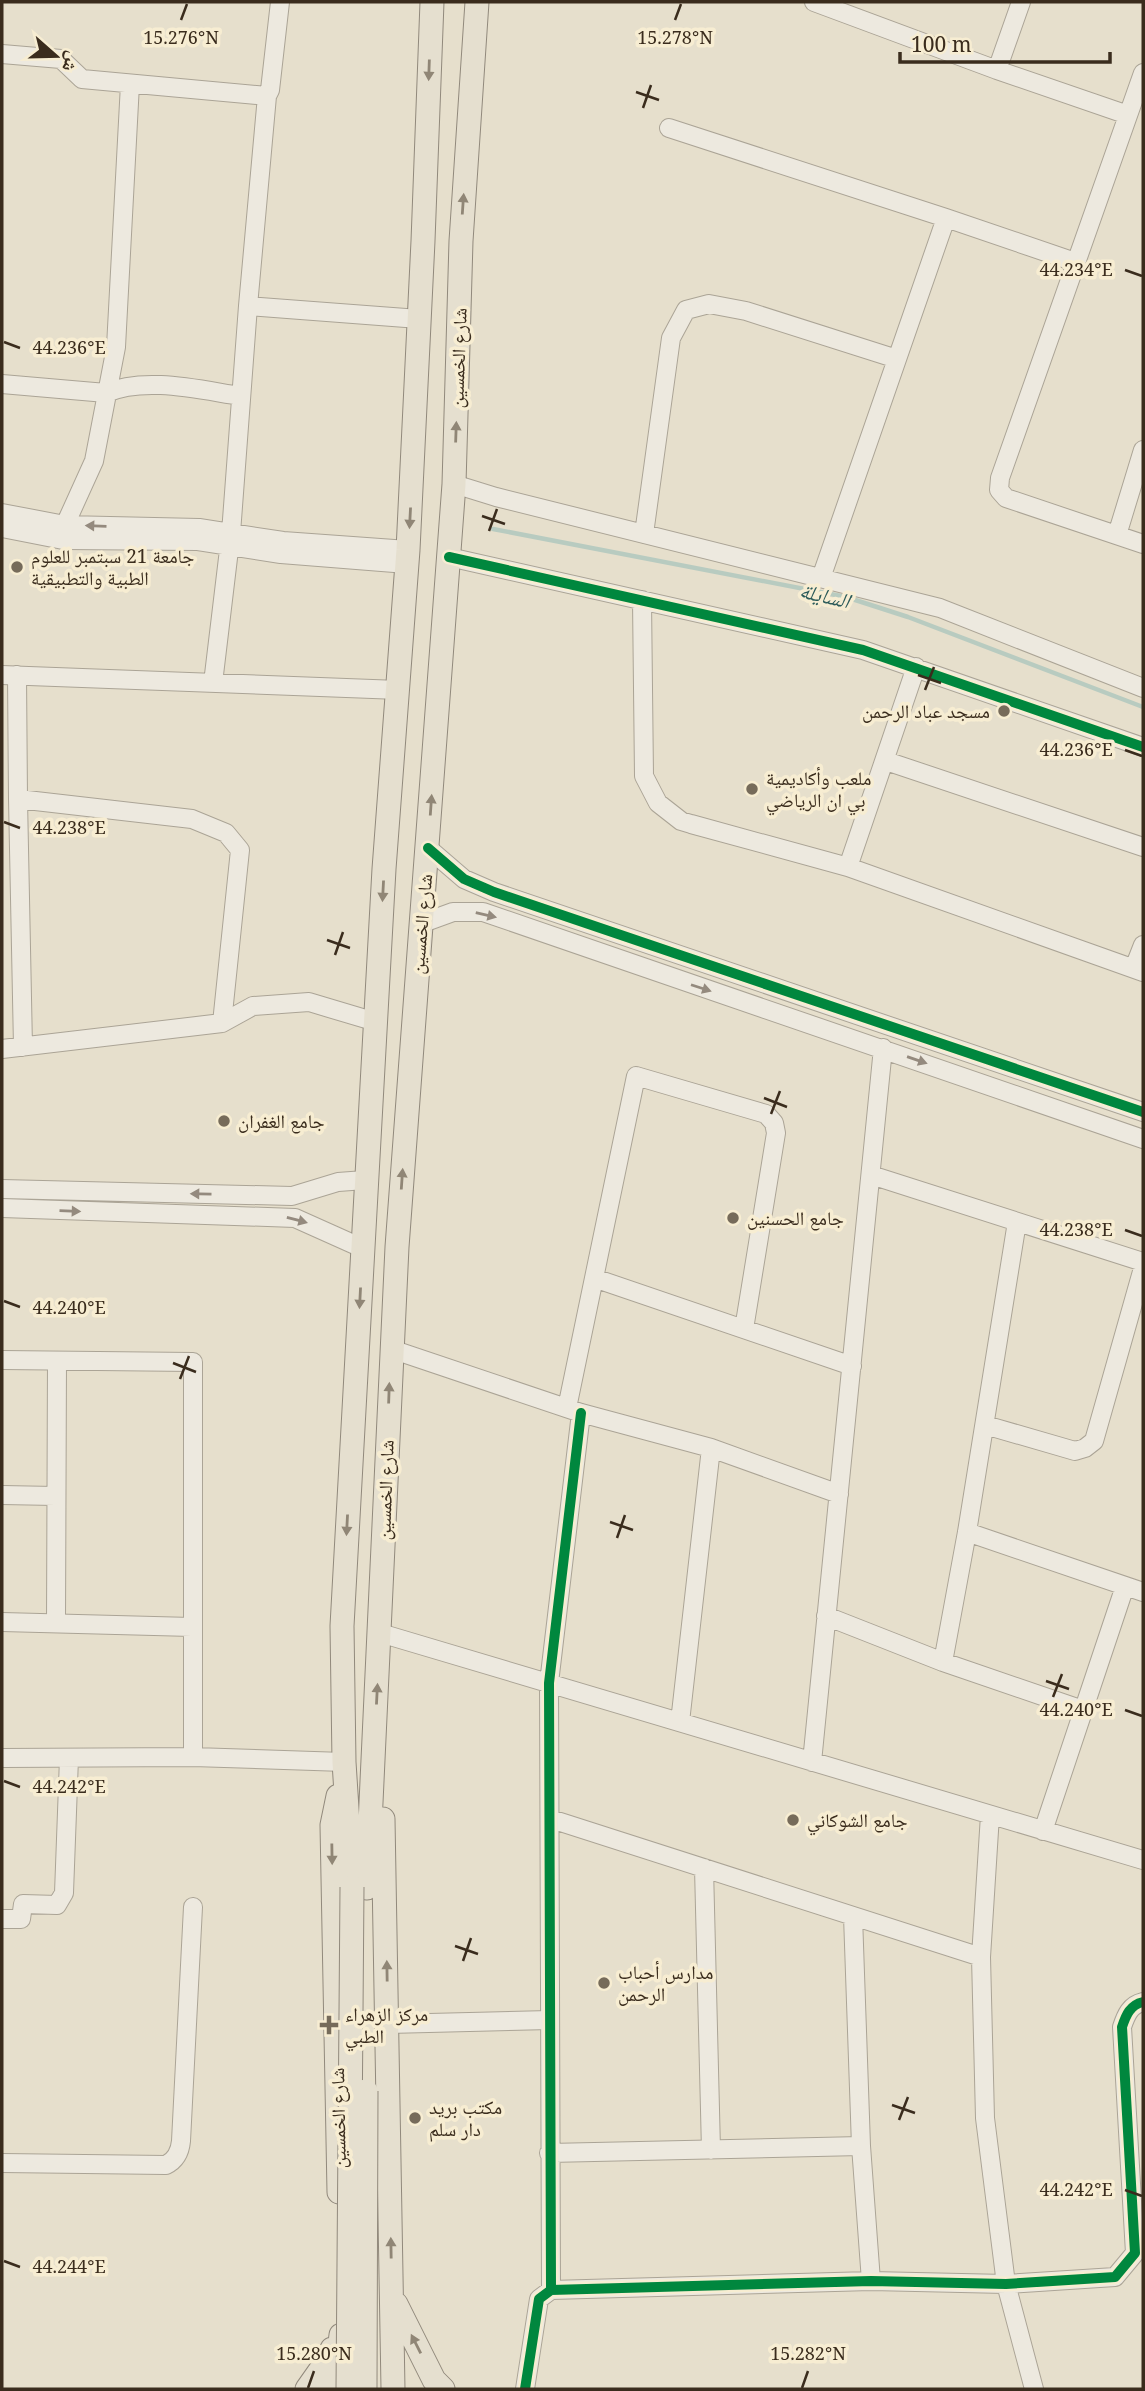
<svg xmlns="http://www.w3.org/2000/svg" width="1145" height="2391" viewBox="0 0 1145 2391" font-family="'Noto Serif','Noto Naskh Arabic',serif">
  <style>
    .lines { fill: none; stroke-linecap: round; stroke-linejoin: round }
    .stream { stroke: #b8cbc0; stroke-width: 4.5 }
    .minor-casing { stroke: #aba496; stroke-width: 20 }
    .major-casing { stroke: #91897c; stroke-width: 25 }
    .minor { stroke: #ede9df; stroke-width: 18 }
    .major { stroke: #e5dfcf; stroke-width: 23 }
    .major-bridge-casing { stroke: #91897c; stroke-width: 25; stroke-linecap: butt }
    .major-bridge { stroke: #e5dfcf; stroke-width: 23 }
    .cycleway-casing { stroke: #f7edd2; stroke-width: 15 }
    .cycleway { stroke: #00873e; stroke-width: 10 }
    .oneway { fill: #908676 }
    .oneway2 { fill: #948a7e }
    .ticks { fill: none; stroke: #3a2c1d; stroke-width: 2.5 }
    .poi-dot { fill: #766b5a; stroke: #f7edd2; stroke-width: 2.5 }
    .labels { text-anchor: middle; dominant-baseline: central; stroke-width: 7; stroke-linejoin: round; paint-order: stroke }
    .street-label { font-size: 19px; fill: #3a2c1d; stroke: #f7edd2 }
    .poi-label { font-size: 19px; fill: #3a2c1d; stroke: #f7edd2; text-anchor: start }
    .water-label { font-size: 21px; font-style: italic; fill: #2c5b59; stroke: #f7edd2 }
    .ticks-label { font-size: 18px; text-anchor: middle; fill: #3a2c1d; stroke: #f7edd2; stroke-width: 7; stroke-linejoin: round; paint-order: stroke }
  </style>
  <rect width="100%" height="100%" fill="#e6dfcc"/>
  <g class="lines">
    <path class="stream" d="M 493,529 L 846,597 L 908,617 L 1143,707"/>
    <defs>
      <path id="minor" d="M 814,2 L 997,70 L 1128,115
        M 2,54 L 61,59 L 82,79 L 267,96 L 270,90 L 280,2
        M 997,70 L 1021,2
        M 1143,73 L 1000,478 L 999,490 L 1006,498 L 1143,544
        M 267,96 L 248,306 L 419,319
        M 669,128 L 946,218 L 1075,262
        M 2,384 L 106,393 C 145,376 200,390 241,396
        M 454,484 L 496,497 L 940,608 L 1143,688
        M 2,513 L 65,525 L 199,528 L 283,541 L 408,550
        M 65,525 L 94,461 L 116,347 L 130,84
        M 2,528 L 63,540 L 198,541 L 281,554 L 407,564
        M 644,534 L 671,338 L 686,310 L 709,304 L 746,311 L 897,359
        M 1117,535 L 1143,450
        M 449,557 L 863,650 L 1143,747
        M 821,578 L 946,218
        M 642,600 L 644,776 L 658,803 L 681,821 L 691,824 L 848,867 L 1143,972
        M 2,675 L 399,690
        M 17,675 L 18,799 L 192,819 L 226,833 L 240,850 L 222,1023
        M 213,683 L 231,533 L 248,306
        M 886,761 L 1143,847
        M 18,799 L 23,1047
        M 428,848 L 464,879 L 494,892 L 1143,1112
        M 848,867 L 916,667
        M 420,924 L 453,912 L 483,912 L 1143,1139
        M 1134,968 L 1143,945
        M 2,1049 L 222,1023 L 253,1006 L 309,1002 L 376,1022
        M 871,1175 L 1143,1262
        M 2,1189 L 292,1196 L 338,1182 L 365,1180
        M 2,1208 L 295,1218 L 362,1248
        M 594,1278 L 852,1366
        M 391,1349 L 581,1413 L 711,1448 L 839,1494
        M 2,1360 L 193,1362 L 193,1757
        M 567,1408 L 636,1076 L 766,1114 L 774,1123 L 776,1133 L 744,1329
        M 985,1425 L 1075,1451 L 1085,1448 L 1094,1441 L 1143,1268
        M 2,1495 L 55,1496
        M 967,1532 L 1143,1592
        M 826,1616 L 943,1662 L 1083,1710
        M 2,1622 L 192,1627
        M 56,1623 L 57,1361
        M 380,1633 L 1143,1860
        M 943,1662 L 967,1532 L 1017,1222
        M 680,1722 L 711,1448
        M 2,1758 L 193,1757 L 344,1762
        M 812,1762 L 883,1048
        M 990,1815 L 981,1957 L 985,2118 L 1006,2284 L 1034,2389
        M 551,1819 L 981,1957
        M 1043,1831 L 1125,1586
        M 704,1868 L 711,2150
        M 853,1916 L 861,2146 L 871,2281
        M 2,1919 L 21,1919 L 23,1904 L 57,1905 L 64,1893 L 69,1758
        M 388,2024 L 550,2020
        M 549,2153 L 861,2146
        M 2,2163 L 166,2165 C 176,2160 180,2152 181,2141 L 193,1907
        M 551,2290 L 549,1683 L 581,1413
        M 525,2389 L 539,2299 L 551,2290 L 871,2281 L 1006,2284 L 1115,2277 L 1135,2253 L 1122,2027 C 1126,2015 1130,2005 1143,2002"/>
      <path id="major" d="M 338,1796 L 332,1825 L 339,2192
        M 383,1819 L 393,2389
        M 352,1887 L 344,1762 L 342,1626 L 384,869 L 408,550 L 423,241 L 432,2
        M 367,1888 L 397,1247 L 454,484 L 461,241 L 477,2
        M 396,2304 L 434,2380 L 443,2389
        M 307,2389 L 326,2362 L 332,2349
        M 329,2389 L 337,2366 L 341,2335"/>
    </defs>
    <use href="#minor" class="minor-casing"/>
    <use href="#major" class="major-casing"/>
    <use href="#minor" class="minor"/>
    <use href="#major" class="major"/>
    <defs>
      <path id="major-bridge" d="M 348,2389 L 352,1887
        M 365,2389 L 366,2091"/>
    </defs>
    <use href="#major-bridge" class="major-bridge-casing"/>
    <use href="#major-bridge" class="major-bridge"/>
    <defs>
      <path id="cycleway" d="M 449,557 L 863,650 L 1143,747
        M 428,848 L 464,879 L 494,892 L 1143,1112
        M 551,2290 L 549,1683 L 581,1413
        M 525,2389 L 539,2299 L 551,2290 L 871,2281 L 1006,2284 L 1115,2277 L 1135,2253 L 1122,2027 C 1126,2015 1130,2005 1143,2002"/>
    </defs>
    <use href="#cycleway" class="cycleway-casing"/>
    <use href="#cycleway" class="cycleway"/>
  </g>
  <defs><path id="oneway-solid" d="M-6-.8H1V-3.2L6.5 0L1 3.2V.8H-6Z" transform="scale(1.75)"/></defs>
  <g class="oneway">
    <use href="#oneway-solid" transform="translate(429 70) rotate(92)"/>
    <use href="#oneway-solid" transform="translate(463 204) rotate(-86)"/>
    <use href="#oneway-solid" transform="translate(456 432) rotate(-88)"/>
    <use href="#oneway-solid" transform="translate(410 518) rotate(93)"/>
    <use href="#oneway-solid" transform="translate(431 805) rotate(-86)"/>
    <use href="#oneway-solid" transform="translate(383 891) rotate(93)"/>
    <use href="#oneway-solid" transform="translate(402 1179) rotate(-86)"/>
    <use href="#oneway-solid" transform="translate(360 1298) rotate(93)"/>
    <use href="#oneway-solid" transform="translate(389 1393) rotate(-88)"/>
    <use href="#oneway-solid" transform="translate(347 1525) rotate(93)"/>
    <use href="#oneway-solid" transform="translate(377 1694) rotate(-87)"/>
    <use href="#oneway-solid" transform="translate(332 1854) rotate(89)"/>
    <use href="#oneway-solid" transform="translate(387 1971) rotate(-91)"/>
    <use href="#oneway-solid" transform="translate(391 2248) rotate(-91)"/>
    <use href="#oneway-solid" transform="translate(416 2344) rotate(-117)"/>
  </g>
  <g class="oneway2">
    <use href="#oneway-solid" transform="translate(96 526) rotate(-178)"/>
    <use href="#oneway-solid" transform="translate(486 915) rotate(13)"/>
    <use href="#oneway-solid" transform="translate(701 988) rotate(18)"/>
    <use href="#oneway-solid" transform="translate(917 1060) rotate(19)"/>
    <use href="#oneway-solid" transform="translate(201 1194) rotate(-179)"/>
    <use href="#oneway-solid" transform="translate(70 1211) rotate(2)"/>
    <use href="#oneway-solid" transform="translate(297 1220) rotate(15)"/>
  </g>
  <path class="ticks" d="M 181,20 L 187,4M 675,20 L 681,4M 636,92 L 659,100M 643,108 L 651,85M 1125,270 L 1142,276M 4,342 L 20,348M 482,516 L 505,524M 489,531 L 497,509M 918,675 L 941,683M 925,690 L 934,667M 1125,750 L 1142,756M 4,822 L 20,828M 327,940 L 350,948M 335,955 L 343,932M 764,1098 L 787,1107M 771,1114 L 780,1091M 1125,1230 L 1142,1236M 4,1301 L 20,1307M 173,1363 L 196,1372M 180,1379 L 189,1356M 610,1522 L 633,1530M 617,1538 L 625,1515M 1046,1681 L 1069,1689M 1053,1697 L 1062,1674M 1125,1710 L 1142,1716M 4,1781 L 20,1787M 455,1946 L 478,1954M 463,1961 L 471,1938M 892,2105 L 915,2113M 899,2120 L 908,2097M 1125,2190 L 1142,2196M 4,2261 L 20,2267M 308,2388 L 314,2371M 802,2388 L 808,2371"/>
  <g class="poi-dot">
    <circle cx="17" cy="567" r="7"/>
    <circle cx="1004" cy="711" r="7"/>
    <circle cx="752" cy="789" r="7"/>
    <circle cx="224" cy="1121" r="7"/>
    <circle cx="733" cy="1218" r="7"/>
    <circle cx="793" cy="1820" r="7"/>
    <circle cx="604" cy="1983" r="7"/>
    <path d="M325.5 2014.5h7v7h7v7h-7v7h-7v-7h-7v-7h7z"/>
    <circle cx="415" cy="2118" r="7"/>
  </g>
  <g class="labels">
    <g class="street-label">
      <text transform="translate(458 358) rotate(-88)">شارع الخمسين</text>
      <text transform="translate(421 924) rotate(-85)">شارع الخمسين</text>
      <text transform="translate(385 1490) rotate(-88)">شارع الخمسين</text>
      <text transform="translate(338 2118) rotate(-91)">شارع الخمسين</text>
    </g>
    <g class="poi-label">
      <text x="31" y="556">جامعة 21 سبتمبر للعلوم<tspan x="31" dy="22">الطبية والتطبيقية</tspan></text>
      <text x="990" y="711" text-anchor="end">مسجد عباد الرحمن</text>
      <text x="766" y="778">ملعب وأكاديمية<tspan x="766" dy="22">بي ان الرياضي</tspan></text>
      <text x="238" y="1121">جامع الغفران</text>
      <text x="747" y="1218">جامع الحسنين</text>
      <text x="807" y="1820">جامع الشوكاني</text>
      <text x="618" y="1972">مدارس أحباب<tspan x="618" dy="22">الرحمن</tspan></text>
      <text x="345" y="2014">مركز الزهراء<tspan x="345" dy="22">الطبي</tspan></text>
      <text x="429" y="2107">مكتب بريد<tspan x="429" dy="22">دار سلم</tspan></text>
    </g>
    <g class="water-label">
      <text transform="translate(825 595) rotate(13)">السايلة</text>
    </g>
  </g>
  <g class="ticks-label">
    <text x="181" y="44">15.276°N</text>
    <text x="675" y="44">15.278°N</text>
    <text x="1076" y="276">44.234°E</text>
    <text x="69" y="354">44.236°E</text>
    <text x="1076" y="756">44.236°E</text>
    <text x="69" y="834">44.238°E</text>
    <text x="1076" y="1236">44.238°E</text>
    <text x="69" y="1314">44.240°E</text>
    <text x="1076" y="1716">44.240°E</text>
    <text x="69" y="1793">44.242°E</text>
    <text x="1076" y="2196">44.242°E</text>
    <text x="69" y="2273">44.244°E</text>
    <text x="314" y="2360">15.280°N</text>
    <text x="808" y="2360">15.282°N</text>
  </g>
  <rect width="1145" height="2391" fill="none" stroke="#3a2c1d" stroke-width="7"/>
  <g transform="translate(56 56) rotate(110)" stroke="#f7edd2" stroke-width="5" paint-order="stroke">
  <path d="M0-5L12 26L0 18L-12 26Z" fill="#3a2c1d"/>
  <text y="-10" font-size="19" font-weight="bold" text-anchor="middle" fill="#3a2c1d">ش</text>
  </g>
  <path d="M900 52v10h210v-10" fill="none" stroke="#3a2c1d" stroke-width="3.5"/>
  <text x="911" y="52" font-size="21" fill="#3a2c1d" stroke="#f7edd2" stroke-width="5" paint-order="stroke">100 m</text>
</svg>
